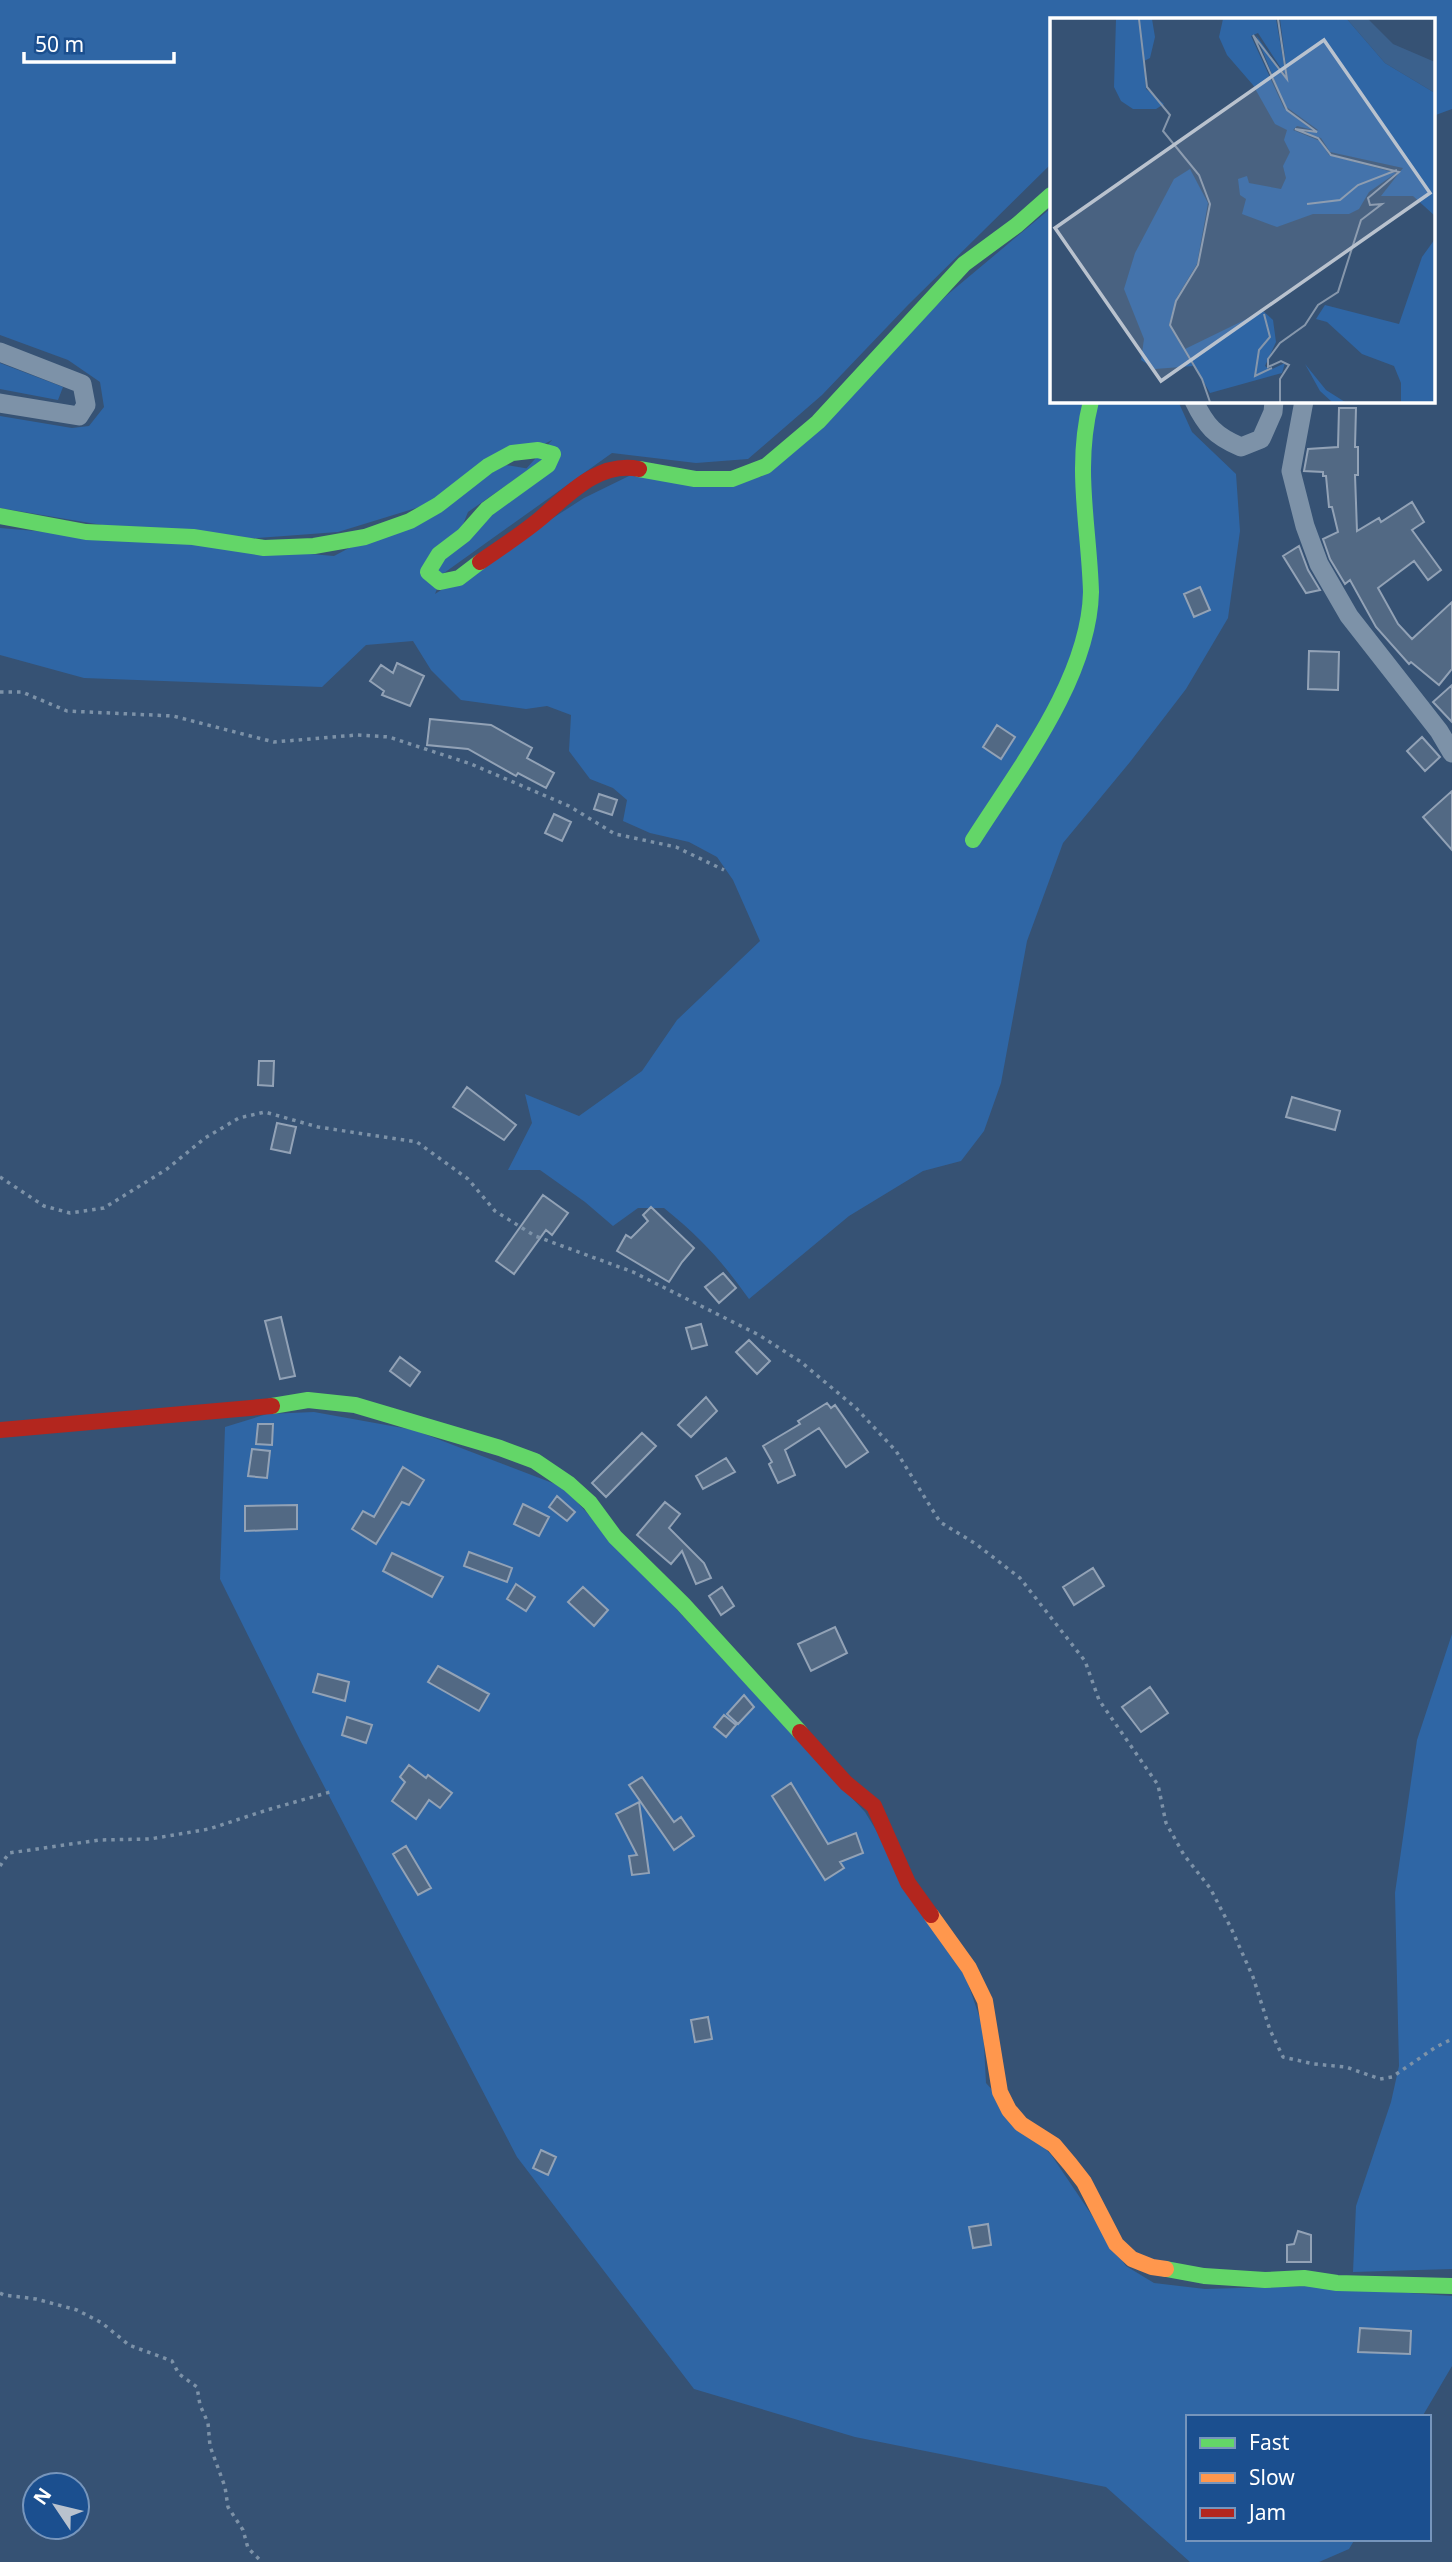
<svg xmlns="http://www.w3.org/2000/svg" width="1452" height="2562" viewBox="0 0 1452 2562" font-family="'Noto Sans',sans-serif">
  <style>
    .green { fill: #2f66a5 }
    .building { fill: #526984; stroke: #92a2b6; stroke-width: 2 }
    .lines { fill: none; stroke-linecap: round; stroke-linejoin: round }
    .path { stroke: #7d92a8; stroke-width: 3.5; stroke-dasharray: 3.5 5; stroke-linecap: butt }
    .street { stroke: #7d92a8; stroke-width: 19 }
    .fast { stroke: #63d668; stroke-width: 16 }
    .slow { stroke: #ff974d; stroke-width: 16 }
    .jam { stroke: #b3261e; stroke-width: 16 }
    .inset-road { fill: none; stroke: #8697ac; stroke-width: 2 }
    .view { fill: #b9c2ce; fill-opacity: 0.15; stroke: #b9c2ce; stroke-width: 3.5 }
    .inset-edge { fill: none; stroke: #fff; stroke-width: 3.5 }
  </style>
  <rect width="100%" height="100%" fill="#365274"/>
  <path class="green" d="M 0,0 L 1452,0 L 1452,109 L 1433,116 L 1433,19 L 1051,19 L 1051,164 L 908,305 L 822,395 L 748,459 L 696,463 L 612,453 L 444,573 L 440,565 L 552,440 L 426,505 L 338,532 L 245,539 L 102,525 L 0,508 L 0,416 L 72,428 L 89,426 L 104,407 L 100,382 L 68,360 L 0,335 Z
    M 1051,208 L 1051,401 L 1178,401 L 1192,432 L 1236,474 L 1240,531 L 1228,618 L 1186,689 L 1130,762 L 1063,843 L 1027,941 L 1001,1083 L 984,1131 L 961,1161 L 923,1171 L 849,1216 L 749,1299 C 721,1260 701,1238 664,1208 L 638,1208 L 613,1226 L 585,1202 L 540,1170 L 508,1170 L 532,1123 L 525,1094 L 579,1116 L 642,1071 L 677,1020 L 760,941 L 733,880 L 717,857 L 689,842 L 650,833 L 623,821 L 627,800 L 613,788 L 590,779 L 569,751 L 571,715 L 547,706 L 526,709 L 461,700 L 431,670 L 413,641 L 366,645 L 322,687 L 84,678 L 0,655 L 0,528 L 334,556 L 506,465 L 530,469 L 468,512 L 435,594 L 584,498 L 631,475 L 761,477 L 947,295 Z
    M 0,363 L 63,387 L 58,400 L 0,389 Z
    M 314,1412 L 414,1430 L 563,1487 L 865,1812 L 966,1978 L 983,2027 L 986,2083 L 1052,2156 L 1126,2266 L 1154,2283 L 1205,2289 L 1309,2286 L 1452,2296 L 1452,2366 L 1422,2417 L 1188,2417 L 1188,2539 L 1355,2539 L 1349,2549 L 1319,2562 L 1190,2562 L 1106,2487 L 855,2437 L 694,2389 L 517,2157 L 300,1740 L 220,1579 L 225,1427 L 267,1414 Z
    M 1452,1634 L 1452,2269 L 1353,2272 L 1356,2206 L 1391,2102 L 1399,2066 L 1395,1893 L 1417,1740 Z"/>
  <path class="building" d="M 1339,408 L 1356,408 L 1355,447 L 1358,447 L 1358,475 L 1355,475 L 1357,531 L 1379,518 L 1381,522 L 1412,502 L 1424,522 L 1412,530 L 1441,570 L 1428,580 L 1414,561 L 1378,588 L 1398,624 L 1412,639 L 1452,602 L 1452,669 L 1439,685 L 1411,662 L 1409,664 L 1376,627 L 1350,580 L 1345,584 L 1330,559 L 1323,539 L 1338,532 L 1332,507 L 1329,507 L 1326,476 L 1323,476 L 1323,472 L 1304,471 L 1308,449 L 1338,447 Z
    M 1299,546 L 1308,570 L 1320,590 L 1306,593 L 1283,556 Z
    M 1200,587 L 1210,610 L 1194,617 L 1184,594 Z
    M 1309,651 L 1339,652 L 1338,690 L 1308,689 Z
    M 397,663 L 424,676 L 410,706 L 382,695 L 384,691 L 370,681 L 381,665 L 393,673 Z
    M 1452,685 L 1452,722 L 1433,702 Z
    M 430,719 L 491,725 L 532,748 L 527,758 L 554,773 L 546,788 L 518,773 L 516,776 L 468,749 L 427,745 Z
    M 997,725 L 1015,737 L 1001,759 L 983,747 Z
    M 1422,737 L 1440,757 L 1425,771 L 1407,751 Z
    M 1452,791 L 1452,850 L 1423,817 Z
    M 599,794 L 617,800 L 612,815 L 594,809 Z
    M 554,814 L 571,822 L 562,841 L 545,833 Z
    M 259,1061 L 274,1061 L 273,1086 L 258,1085 Z
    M 467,1087 L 516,1125 L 504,1140 L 453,1107 Z
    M 1292,1097 L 1340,1111 L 1335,1130 L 1286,1117 Z
    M 277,1123 L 296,1127 L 290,1153 L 271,1149 Z
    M 543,1195 L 568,1213 L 552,1235 L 546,1230 L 514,1274 L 496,1261 Z
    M 651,1207 L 694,1248 L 682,1262 L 669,1282 L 617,1251 L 626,1235 L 631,1238 L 648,1221 L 643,1215 Z
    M 723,1273 L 736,1288 L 719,1303 L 705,1287 Z
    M 281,1317 L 295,1376 L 280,1379 L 265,1321 Z
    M 701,1324 L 707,1345 L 692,1349 L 686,1328 Z
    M 749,1340 L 770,1361 L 757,1374 L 736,1352 Z
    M 400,1357 L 420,1372 L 410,1386 L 390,1371 Z
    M 706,1397 L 717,1411 L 691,1437 L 678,1425 Z
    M 827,1403 L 831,1408 L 835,1405 L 868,1452 L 846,1467 L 819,1428 L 785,1450 L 795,1475 L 778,1483 L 769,1464 L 772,1462 L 763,1446 L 800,1424 L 798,1421 Z
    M 258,1424 L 273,1424 L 272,1445 L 256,1444 Z
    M 642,1433 L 656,1446 L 606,1497 L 592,1483 Z
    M 252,1449 L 270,1451 L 267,1478 L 248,1476 Z
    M 726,1458 L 735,1472 L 703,1489 L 696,1476 Z
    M 403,1467 L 424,1480 L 409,1505 L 402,1502 L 376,1544 L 352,1529 L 363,1511 L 374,1517 Z
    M 557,1496 L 575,1512 L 567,1521 L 549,1507 Z
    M 665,1502 L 680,1514 L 669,1528 L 704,1563 L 711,1578 L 696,1584 L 682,1551 L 671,1564 L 637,1535 Z
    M 523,1504 L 549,1517 L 539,1536 L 514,1524 Z
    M 297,1505 L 297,1529 L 245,1531 L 245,1506 Z
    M 469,1552 L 512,1568 L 507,1582 L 464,1566 Z
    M 392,1553 L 443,1577 L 432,1597 L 383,1571 Z
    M 1093,1568 L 1104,1586 L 1074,1605 L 1063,1587 Z
    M 516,1584 L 535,1597 L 526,1611 L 507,1599 Z
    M 583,1587 L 608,1610 L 594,1626 L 568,1602 Z
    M 722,1587 L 734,1606 L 721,1615 L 709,1596 Z
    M 835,1627 L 847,1653 L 811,1671 L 798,1644 Z
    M 438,1666 L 489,1694 L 479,1711 L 428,1682 Z
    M 318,1674 L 349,1682 L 345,1701 L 313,1692 Z
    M 1150,1687 L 1168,1713 L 1141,1732 L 1122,1707 Z
    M 744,1695 L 754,1707 L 738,1724 L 727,1714 Z
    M 724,1715 L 736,1725 L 726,1737 L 714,1727 Z
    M 347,1717 L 372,1725 L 366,1743 L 342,1735 Z
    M 409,1765 L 426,1778 L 428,1775 L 452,1793 L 440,1808 L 429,1800 L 416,1819 L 392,1801 L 405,1782 L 400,1777 Z
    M 642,1777 L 674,1822 L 681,1817 L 694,1836 L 674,1850 L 629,1785 Z
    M 791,1783 L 828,1844 L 856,1833 L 863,1853 L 840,1862 L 844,1868 L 825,1880 L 772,1796 Z
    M 639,1802 L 649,1873 L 632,1875 L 629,1856 L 637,1855 L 616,1814 Z
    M 406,1846 L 431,1888 L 418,1895 L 393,1854 Z
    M 708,2017 L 712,2039 L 695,2042 L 691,2020 Z
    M 541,2150 L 556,2157 L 548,2175 L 533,2168 Z
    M 988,2224 L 991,2245 L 973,2248 L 969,2227 Z
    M 1298,2231 L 1311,2235 L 1311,2262 L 1287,2262 L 1287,2245 L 1294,2244 Z
    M 1360,2328 L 1411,2331 L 1410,2354 L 1358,2352 Z"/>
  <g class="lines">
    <path class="path" d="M 0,692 L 22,692 L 67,711 L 173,716 L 274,742 L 357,735 L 389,737 L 471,764 L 569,806 L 615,834 L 676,847 L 724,870
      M 0,1177 L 44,1206 L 70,1213 L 104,1208 L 167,1169 L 205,1138 L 239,1118 L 265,1112 L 318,1127 L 417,1142 L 468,1179 L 495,1211 L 535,1236 L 633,1272 L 759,1335 L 801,1362 L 856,1408 L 896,1451 L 940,1522 L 976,1544 L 1020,1578 L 1085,1661 L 1099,1700 L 1158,1785 L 1166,1823 L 1184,1855 L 1210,1888 L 1231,1928 L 1253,1977 L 1270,2030 L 1283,2057 L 1314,2064 L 1346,2067 L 1380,2079 L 1392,2077 L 1436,2047 L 1452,2039
      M 0,1866 L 9,1853 L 99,1840 L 150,1839 L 209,1829 L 267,1810 L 330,1792
      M 0,2293 L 4,2295 L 36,2299 L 77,2310 L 102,2323 L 129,2345 L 172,2361 L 179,2374 L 197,2387 L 200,2405 L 208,2423 L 210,2446 L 225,2487 L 228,2507 L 243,2530 L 248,2548 L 262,2562"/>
    <path class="street" d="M 0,352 L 82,384 L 86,405 L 79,416 L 0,403
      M 1194,401 C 1206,426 1215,436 1241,447 L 1261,439 L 1273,412 L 1274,401
      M 1304,401 L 1291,471 L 1305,526 L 1319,564 L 1349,616 L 1439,731 L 1452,753"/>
    <path class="fast" d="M 639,469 L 695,479 L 732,479 L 766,466 L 818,422 L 964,264 L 1017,225 L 1051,195
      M 0,516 L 86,532 L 193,537 L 264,548 L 314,546 L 365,537 L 410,521 L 438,505 L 488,466 L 512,453 L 538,450 L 553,454 L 548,465 L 487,509 L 464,535 L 439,554 L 428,572 L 440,582 L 459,578 L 480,562
      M 973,840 C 1018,769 1089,679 1091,592 C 1089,525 1074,468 1091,401
      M 272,1406 L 308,1400 L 355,1405 L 500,1448 L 535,1461 L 569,1484 L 590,1503 L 615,1537 L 683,1604 L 800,1732
      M 1166,2269 L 1204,2276 L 1265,2280 L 1304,2278 L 1337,2283 L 1452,2286"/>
    <path class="slow" d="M 931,1915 L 969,1968 L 985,2001 L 1000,2092 L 1009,2110 L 1021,2124 L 1054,2145 L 1070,2164 L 1084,2182 L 1116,2244 L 1132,2259 L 1152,2267 L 1166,2269"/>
    <path class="jam" d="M 480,562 C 500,548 522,534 541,518 C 569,494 599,461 639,469
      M 0,1430 L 272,1406
      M 800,1732 L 846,1783 L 874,1806 L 908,1883 L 931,1915"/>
  </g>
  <g transform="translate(1050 18)">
    <rect width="385" height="385" fill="#365274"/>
    <path d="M 66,1 L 102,1 L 105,19 L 100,40 L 94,43 L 96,71 L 114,86 L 106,91 L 83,91 L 71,83 L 64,69 ZM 173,1 L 226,1 L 236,58 L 208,15 L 201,18 L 234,90 L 263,112 L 247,108 L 243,112 L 270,123 L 279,137 L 346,155 L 319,174 L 309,191 L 299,196 L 263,196 L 227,209 L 192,196 L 196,181 L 190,177 L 188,161 L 197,158 L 199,165 L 231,171 L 236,160 L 233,148 L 240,134 L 234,122 L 237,112 L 225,106 L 203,67 L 177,37 L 169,19 ZM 230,1 L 297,1 L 335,45 L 385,75 L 385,198 L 363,178 L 331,178 L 353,150 L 280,134 L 271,120 L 254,115 L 268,112 L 235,88 L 206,17 L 238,63 ZM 140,151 L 158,185 L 147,246 L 127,279 L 119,307 L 143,348 L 105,351 L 91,342 L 94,321 L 74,271 L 85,235 L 124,161 ZM 385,221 L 385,384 L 351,384 L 351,365 L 344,348 L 312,336 L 277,304 L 266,301 L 275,287 L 349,306 L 372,239 ZM 213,293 L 223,302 L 226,324 L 215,348 L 220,352 L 235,345 L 232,355 L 160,375 L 135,331 ZM 255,346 L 276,372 L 295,384 L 282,384 L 270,373 Z" fill="#2f66a5"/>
    <path d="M 297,1 L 318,1 L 343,26 L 385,44 L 385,75 L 335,45 Z" fill="#3b618d"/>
    <path class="inset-road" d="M 89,1 L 97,69 L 120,97 L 113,113 L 149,157 L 160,186 L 148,247 L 126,283 L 120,307 L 152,361 L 160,384M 228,1 L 237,61 L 203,17 L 237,92 L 267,114 L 245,111 L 268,120 L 281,137 L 349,154 L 318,180 L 320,187 L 332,186 L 311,202 L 288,274 L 268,287 L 255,307 L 230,325 L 218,341 L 218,349 L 231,343 L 239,347 L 230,361 L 230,384M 257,186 L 290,182 L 308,167 L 347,152M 214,296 L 220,319 L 209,332 L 205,358 L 222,350"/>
    <path class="view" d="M 274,22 L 380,175 L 111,363 L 5,210 Z"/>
    <rect width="385" height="385" class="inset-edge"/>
  </g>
  <rect x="1186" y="2415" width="245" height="126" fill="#1b4f8f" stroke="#7695bc" stroke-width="2"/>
  <rect x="1200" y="2438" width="35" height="10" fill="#63d668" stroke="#7695bc" stroke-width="2"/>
  <text x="1249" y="2450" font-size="21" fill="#ffffff">Fast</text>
  <rect x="1200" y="2473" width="35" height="10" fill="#ff974d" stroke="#7695bc" stroke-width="2"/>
  <text x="1249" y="2485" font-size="21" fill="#ffffff">Slow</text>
  <rect x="1200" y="2508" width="35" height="10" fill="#b3261e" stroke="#7695bc" stroke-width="2"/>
  <text x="1249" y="2520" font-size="21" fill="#ffffff">Jam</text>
  <g transform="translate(56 2506) rotate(305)"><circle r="33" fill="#1b4f8f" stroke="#7695bc" stroke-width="2"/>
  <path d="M0-5L12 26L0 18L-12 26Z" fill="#b9c2ce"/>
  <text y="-10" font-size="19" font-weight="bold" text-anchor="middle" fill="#ffffff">N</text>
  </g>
  <path d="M24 52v10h150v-10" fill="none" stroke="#ffffff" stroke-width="3.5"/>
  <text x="35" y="52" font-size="21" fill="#ffffff" stroke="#1b4f8f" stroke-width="5" paint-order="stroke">50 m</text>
</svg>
